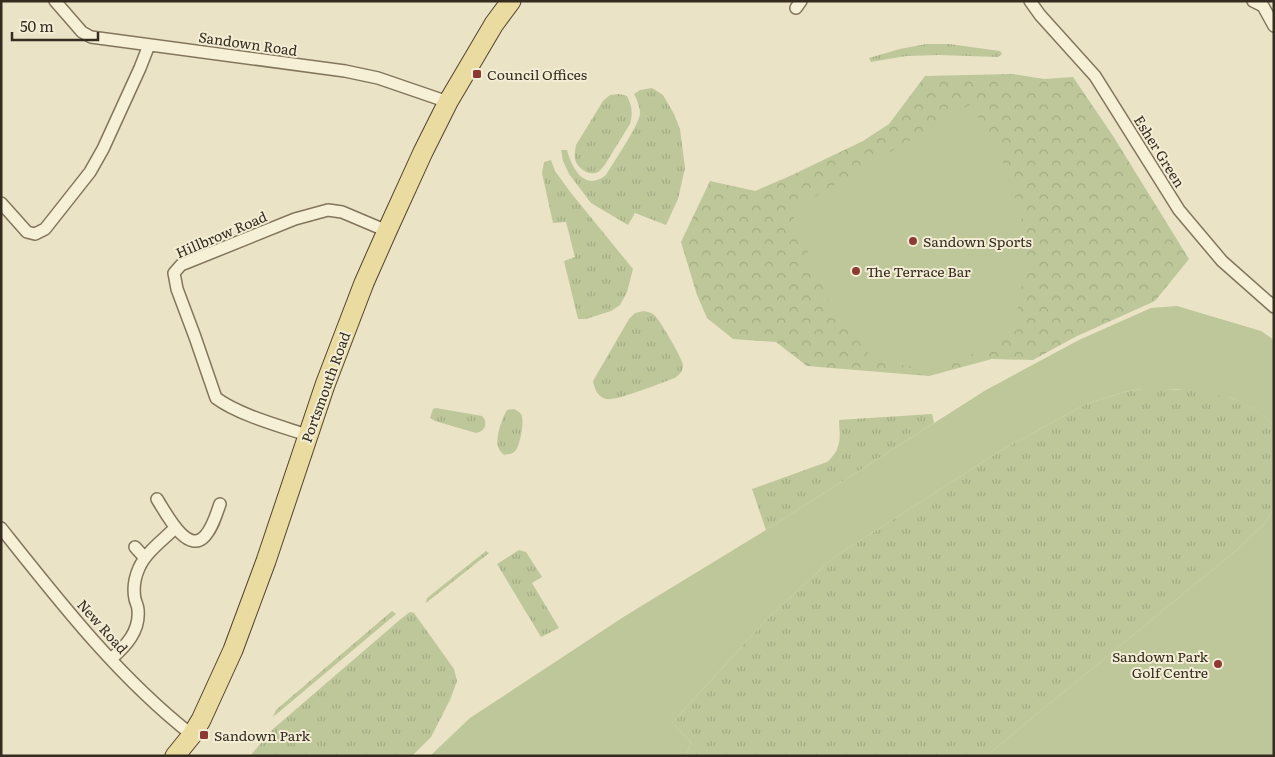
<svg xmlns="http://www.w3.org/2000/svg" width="1275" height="757" viewBox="0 0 1275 757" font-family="Literata,serif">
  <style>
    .grass { fill: url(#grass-tufts) }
    .forest { fill: url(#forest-crowns) }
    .pitch { fill: #bdc79a }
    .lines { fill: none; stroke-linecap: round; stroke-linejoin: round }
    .minor-casing { stroke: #83755c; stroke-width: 14 }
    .primary-casing { stroke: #524330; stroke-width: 21 }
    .minor { stroke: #f6f0d7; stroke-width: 11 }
    .primary { stroke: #eadba0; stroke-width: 19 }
    .poi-dot { fill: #8d3b32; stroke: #f2edd4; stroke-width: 2 }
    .labels { text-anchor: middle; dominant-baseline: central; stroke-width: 4; stroke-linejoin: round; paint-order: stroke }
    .street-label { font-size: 14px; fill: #352c1f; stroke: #f2edd4 }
    .poi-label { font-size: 14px; fill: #352c1f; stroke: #f2edd4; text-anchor: start }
  </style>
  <defs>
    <pattern id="grass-tufts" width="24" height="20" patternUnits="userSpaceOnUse" patternTransform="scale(1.25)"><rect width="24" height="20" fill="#bdc79a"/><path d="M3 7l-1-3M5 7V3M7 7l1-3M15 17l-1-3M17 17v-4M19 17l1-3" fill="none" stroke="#a3ab84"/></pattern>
    <pattern id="forest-crowns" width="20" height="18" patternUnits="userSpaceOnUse" patternTransform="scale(1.25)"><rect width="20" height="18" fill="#bdc79a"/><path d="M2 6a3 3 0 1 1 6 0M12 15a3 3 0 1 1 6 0" fill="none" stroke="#a3ab84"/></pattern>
  </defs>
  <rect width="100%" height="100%" fill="#eae3c5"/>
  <path class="grass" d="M 926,44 L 949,44 L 1000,51 L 1002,54 L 998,57 L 939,55 L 906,56 L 871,62 L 869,58 L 900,49 Z
    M 652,88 L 663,95 L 674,114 L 680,129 L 685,168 L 678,199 L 666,225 L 635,213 L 628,225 L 591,203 L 569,174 L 563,161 L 561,150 L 567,150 C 572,169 585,192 606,175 C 613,163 640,124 640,113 C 640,106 637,100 634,94 L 640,90 Z
    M 619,94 L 627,96 C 632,106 633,113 630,124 L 604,166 C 603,167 599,172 598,172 C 590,176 580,170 576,162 C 574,157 575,151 576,145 L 603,101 L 610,95 Z
    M 551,160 L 555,171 L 571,193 L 633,269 L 627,292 L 620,305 L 611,311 L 586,319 L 578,319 L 564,261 L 575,257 L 566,222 L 553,223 L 542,173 L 544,162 Z
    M 644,311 C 648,312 653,313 655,316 C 660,320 683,360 683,365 C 683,371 680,374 675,378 C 663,382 615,402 606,399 C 597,396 595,390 593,381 L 629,319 L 635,313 Z
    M 1142,389 C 1179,389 1221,388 1252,408 C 1260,413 1267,420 1274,425 L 1274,510 L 1264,524 L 1239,548 L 986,756 L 686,756 L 691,742 L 672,723 L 767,619 L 833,558 L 1000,451 L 1086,404 L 1124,392 Z
    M 436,408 L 482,416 L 485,420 C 486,428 484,431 476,433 L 435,421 L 430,418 L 433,409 Z
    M 514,409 C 516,410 520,412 521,414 C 525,420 520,445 516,450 C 513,454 509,454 504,455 C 503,454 500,451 499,449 C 494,440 502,418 507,410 Z
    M 932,414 L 934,423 L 766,530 L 752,489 L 827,462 C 842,449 840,438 839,420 Z
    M 519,550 L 526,552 L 542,577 L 532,583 L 559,628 L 541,637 L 497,564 Z
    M 486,551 L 489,553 L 426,603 L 427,598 Z
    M 392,611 L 396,614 L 273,717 L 276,710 Z
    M 410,612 L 414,613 L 454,669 L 457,681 L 450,700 L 431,737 L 412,756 L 250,756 L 273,729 L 402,618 Z"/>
  <path class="forest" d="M 1013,74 L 1044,79 L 1073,77 L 1113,136 L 1189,259 L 1155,301 L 1075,337 L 1033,360 L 992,359 L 929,376 L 807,366 L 776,342 L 733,339 L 707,318 L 697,295 L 681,242 L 710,181 L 755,191 L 790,176 L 863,141 L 889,124 L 925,76 Z"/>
  <path class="pitch" d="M 971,104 L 1002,159 L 1021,213 L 1025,269 L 1015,324 L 979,351 L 935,370 L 875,361 L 832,310 L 791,211 Z
    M 1177,306 L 1261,331 L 1274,340 L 1274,425 L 1252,408 L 1232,398 L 1207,393 L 1176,389 L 1142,389 L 1124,392 L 1086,404 L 1000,451 L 833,558 L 767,619 L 672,723 L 691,742 L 686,756 L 430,756 L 470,718 L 625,616 L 766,530 L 986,390 L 1079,340 L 1151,308 Z
    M 1274,510 L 1274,756 L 986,756 L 1239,548 L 1264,524 Z"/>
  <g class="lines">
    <defs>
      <path id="minor" d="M 55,1 L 82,32 L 91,37 L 345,71 L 378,78 L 448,102
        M 1030,1 L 1040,15 L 1095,76 L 1179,210 L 1222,261 L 1274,307
        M 1253,1 L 1263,6 L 1274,26
        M 796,8 L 801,1
        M 1,203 L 27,232 L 35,234 L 45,229 L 90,172 L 103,149 L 140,68 L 149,45
        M 307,435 C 280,426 239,415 216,398 L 195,337 L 177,289 L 174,273 L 181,265 L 295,219 L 328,210 L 342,212 L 387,231
        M 157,499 C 165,511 187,556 205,536 C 213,527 216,515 220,504
        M 1,528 C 59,601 118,677 192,735
        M 135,547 L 145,558
        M 111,659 C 126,646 140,631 138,610 C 138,606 136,603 135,599 C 133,589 135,577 139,568 C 146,552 163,540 175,528"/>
      <path id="primary" d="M 175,756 L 192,735 L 201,720 L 233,650 L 266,561 L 325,385 L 364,283 L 387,231 L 423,152 L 448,102 L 494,24 L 511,1"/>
    </defs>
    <use href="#minor" class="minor-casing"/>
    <use href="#primary" class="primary-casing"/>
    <use href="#minor" class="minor"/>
    <use href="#primary" class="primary"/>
  </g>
  <g class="poi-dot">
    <rect x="472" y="69" width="10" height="10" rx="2.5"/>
    <circle cx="913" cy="241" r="5"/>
    <circle cx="856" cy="271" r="5"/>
    <circle cx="1218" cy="664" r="5"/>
    <rect x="199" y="730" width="10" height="10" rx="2.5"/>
  </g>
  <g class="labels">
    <g class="street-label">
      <text transform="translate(248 43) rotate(8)">Sandown Road</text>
      <text transform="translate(1160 151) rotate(58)">Esher Green</text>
      <text transform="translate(221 234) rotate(-23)">Hillbrow Road</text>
      <text transform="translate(325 387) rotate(-70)">Portsmouth Road</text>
      <text transform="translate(103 626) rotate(48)">New Road</text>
    </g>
    <g class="poi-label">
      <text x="487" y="74">Council Offices</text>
      <text x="923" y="241">Sandown Sports</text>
      <text x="866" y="271">The Terrace Bar</text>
      <text x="1208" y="656" text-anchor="end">Sandown Park<tspan x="1208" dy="16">Golf Centre</tspan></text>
      <text x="214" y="735">Sandown Park</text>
    </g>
  </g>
  <rect width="1275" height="757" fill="none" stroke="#352c1f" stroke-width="5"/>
  <path d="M12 32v8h86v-8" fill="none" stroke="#352c1f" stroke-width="2.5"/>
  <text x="20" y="32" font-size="15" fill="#352c1f" stroke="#f2edd4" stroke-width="4" paint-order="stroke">50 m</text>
</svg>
